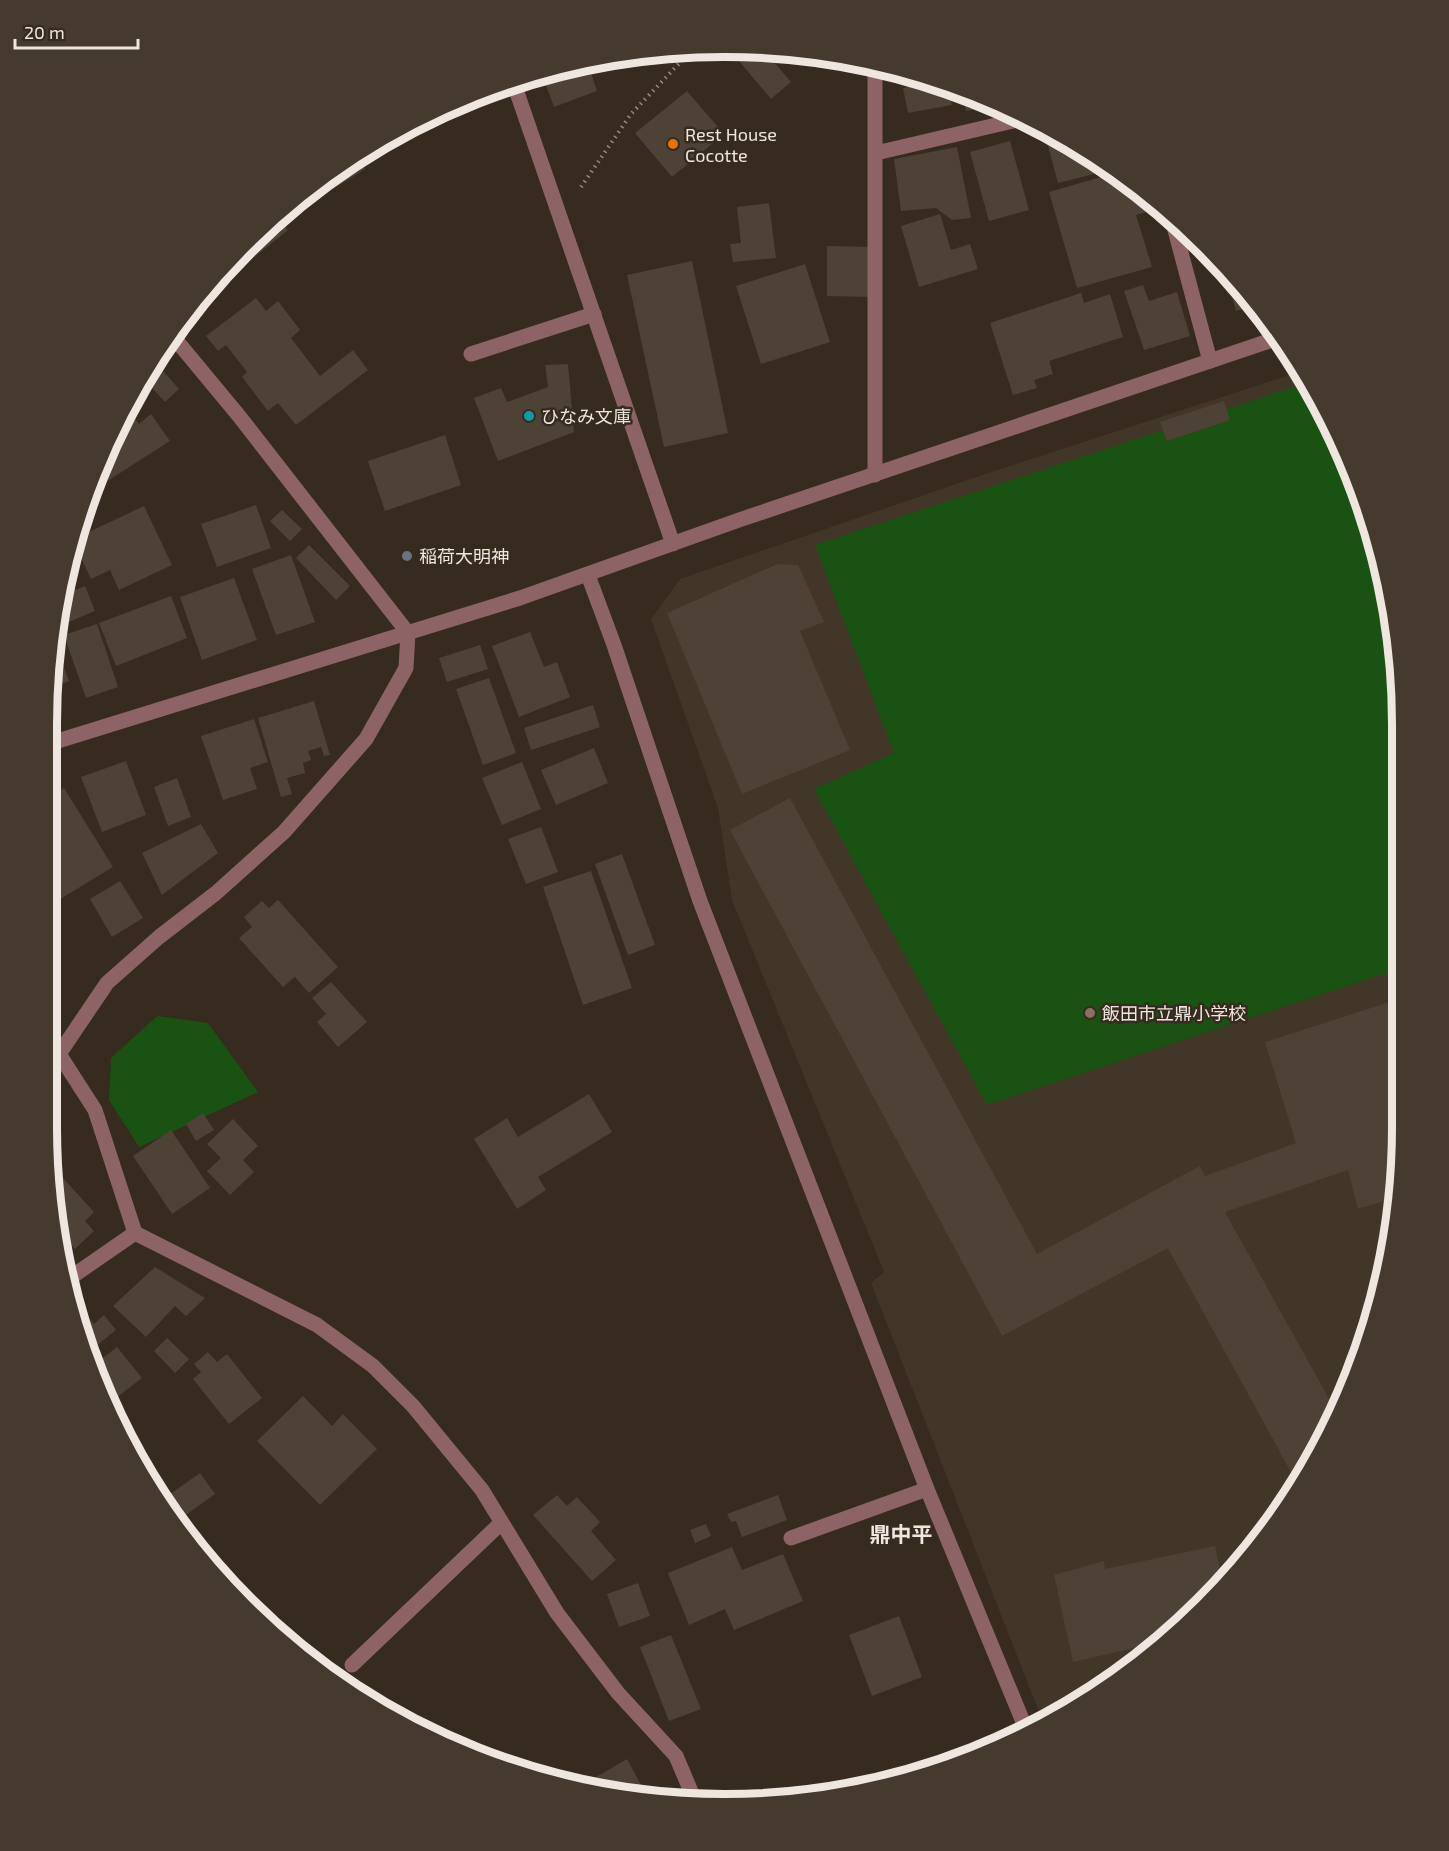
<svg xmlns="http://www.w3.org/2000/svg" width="1449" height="1851" viewBox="0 0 1449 1851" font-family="'Exo 2','Noto Sans JP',sans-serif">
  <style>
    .education { fill: #423628 }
    .green { fill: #1a5213 }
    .building { fill: #4e4135 }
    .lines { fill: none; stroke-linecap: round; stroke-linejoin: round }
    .path { stroke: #958a81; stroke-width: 4; stroke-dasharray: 1.5 4.5; stroke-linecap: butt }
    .service { stroke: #8e6365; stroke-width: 15 }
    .minor { stroke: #8e6365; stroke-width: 15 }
    .tertiary { stroke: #8e6365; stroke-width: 15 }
    .food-dot { fill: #e8710a; stroke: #372a1f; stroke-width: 2 }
    .culture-dot { fill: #0f9aa8; stroke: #372a1f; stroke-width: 2 }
    .worship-dot { fill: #6b7280; stroke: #372a1f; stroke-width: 2 }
    .education-dot { fill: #8d6e63; stroke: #372a1f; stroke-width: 2 }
    .labels { text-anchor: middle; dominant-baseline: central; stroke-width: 5; stroke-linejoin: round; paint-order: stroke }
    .poi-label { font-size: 18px; fill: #eee6df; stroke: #372a1f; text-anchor: start }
    .quarter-label { font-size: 21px; font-weight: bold; fill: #eee6df; stroke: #372a1f }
    .rim { fill: none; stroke: #eee6df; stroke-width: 8 }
  </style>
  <rect width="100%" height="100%" fill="#372a1f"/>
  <path class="education" d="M 1302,371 L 1311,385 L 1367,507 L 1401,680 L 1402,1127 L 1390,1258 L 1351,1386 L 1288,1503 L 1204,1606 L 1064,1713 L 1043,1722 L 871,1283 L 884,1272 L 732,900 L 718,808 L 651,619 L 680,579 L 985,474 Z"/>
  <path class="green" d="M 1309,382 L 1367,507 L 1401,680 L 1402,968 L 987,1105 L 814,789 L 894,753 L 815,545 Z
    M 157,1016 L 208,1023 L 258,1092 L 139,1147 L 109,1100 L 111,1058 Z"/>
  <path class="building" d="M 762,48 L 791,82 L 771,99 L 729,49 Z
    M 792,52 L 809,55 L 802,62 Z
    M 588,64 L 597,91 L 554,107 L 542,74 Z
    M 927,80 L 948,88 L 952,105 L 908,113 L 903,88 L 928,83 Z
    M 687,91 L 724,134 L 672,177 L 635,133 Z
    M 963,93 L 990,103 L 996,106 L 966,111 Z
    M 412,125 L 388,144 L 384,139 L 385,138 Z
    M 1043,128 L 1110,170 L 1058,183 Z
    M 1010,141 L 1029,210 L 989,221 L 970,152 Z
    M 957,147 L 971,218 L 952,220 L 936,208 L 901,211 L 894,159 Z
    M 358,157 L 365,169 L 298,211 L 294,203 Z
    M 1115,173 L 1137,186 L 1152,200 L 1154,210 L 1136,215 L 1152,267 L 1077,288 L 1049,192 Z
    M 769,203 L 776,258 L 733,262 L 730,244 L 741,243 L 737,207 Z
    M 940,214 L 951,250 L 970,244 L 978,269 L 919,287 L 901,226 Z
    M 276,216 L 288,230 L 208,294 L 206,291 Z
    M 827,246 L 874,247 L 873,297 L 827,296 Z
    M 692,261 L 728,433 L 664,447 L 627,275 Z
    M 805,264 L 830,342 L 761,364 L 736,286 Z
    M 1224,268 L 1234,277 L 1254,306 L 1236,311 Z
    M 1143,285 L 1149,301 L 1177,292 L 1190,336 L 1144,350 L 1124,291 Z
    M 1081,293 L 1084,303 L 1110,294 L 1123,337 L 1049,361 L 1053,374 L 1034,380 L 1037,388 L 1013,395 L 990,323 Z
    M 256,298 L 266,311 L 278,301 L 300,330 L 291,338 L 320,376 L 353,350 L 368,370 L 296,425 L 278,403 L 268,411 L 242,377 L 247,372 L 226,345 L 218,351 L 206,336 Z
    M 156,363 L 179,389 L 165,402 L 143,378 Z
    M 568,364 L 574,432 L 498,461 L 474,398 L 501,388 L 507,402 L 548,387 L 545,365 Z
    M 1224,401 L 1230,420 L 1167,441 L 1160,422 Z
    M 127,408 L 139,424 L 151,414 L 170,441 L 95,489 L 92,485 Z
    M 445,435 L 461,485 L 385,511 L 368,461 Z
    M 256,505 L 271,548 L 217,567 L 201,524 Z
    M 144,506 L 172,565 L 119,590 L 110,570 L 91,579 L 75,545 L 76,538 Z
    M 282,510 L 302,529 L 290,541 L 270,521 Z
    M 309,545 L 350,586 L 336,600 L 296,558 Z
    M 291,555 L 315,622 L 276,635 L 252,569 Z
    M 777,564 L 798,565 L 824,622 L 800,631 L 850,750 L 742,794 L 667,613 Z
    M 234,578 L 257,640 L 202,660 L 180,597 Z
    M 85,586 L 95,611 L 59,626 L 65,594 Z
    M 171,596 L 187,638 L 116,666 L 99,623 Z
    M 97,624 L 118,687 L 86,698 L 64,635 Z
    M 530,632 L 544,667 L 557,662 L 570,697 L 519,717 L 492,646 Z
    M 55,644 L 69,681 L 48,689 L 48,680 Z
    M 480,645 L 488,669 L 447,682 L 439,658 Z
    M 489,678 L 516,753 L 483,765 L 456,689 Z
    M 314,701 L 330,755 L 324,756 L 321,747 L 308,751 L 311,760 L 303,763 L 305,773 L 287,778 L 292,794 L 281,797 L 258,718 Z
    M 593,705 L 600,727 L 531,750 L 524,728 Z
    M 254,719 L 268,762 L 250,768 L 257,789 L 223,800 L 201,736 Z
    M 594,748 L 608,783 L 556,805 L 541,770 Z
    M 126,761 L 146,815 L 102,832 L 81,777 Z
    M 522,762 L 541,809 L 502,825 L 482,778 Z
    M 177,778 L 191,817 L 168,826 L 154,787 Z
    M 64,788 L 113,867 L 57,901 L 47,885 L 48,798 Z
    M 790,798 L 1037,1254 L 1200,1166 L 1205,1176 L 1296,1143 L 1265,1042 L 1402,998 L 1402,1127 L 1395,1198 L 1358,1209 L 1348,1170 L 1225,1212 L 1337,1413 L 1298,1485 L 1168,1248 L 1002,1336 L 730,830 Z
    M 201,824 L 218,853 L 162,895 L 142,853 Z
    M 541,827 L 558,872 L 526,884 L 508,839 Z
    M 622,854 L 655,945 L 628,955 L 595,864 Z
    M 591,871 L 632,988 L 583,1005 L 543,887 Z
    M 120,881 L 143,918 L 112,937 L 90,899 Z
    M 278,900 L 338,967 L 309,993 L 295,977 L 283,987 L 239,938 L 252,927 L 244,917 L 262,901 L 269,908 Z
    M 331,982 L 367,1022 L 338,1047 L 317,1022 L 326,1014 L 312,998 Z
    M 589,1094 L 612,1132 L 538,1177 L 546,1190 L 517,1209 L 474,1139 L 507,1118 L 518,1137 Z
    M 203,1113 L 214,1130 L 196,1141 L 186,1124 Z
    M 233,1119 L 258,1146 L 243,1160 L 254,1172 L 230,1195 L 207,1171 L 221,1158 L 207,1144 Z
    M 47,1124 L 62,1139 L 50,1151 L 46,1126 Z
    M 171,1130 L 210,1188 L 172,1214 L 133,1156 Z
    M 52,1166 L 94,1212 L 85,1221 L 94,1231 L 75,1249 L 61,1234 Z
    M 155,1267 L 205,1298 L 186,1316 L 175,1306 L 146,1337 L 113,1306 Z
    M 76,1301 L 94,1324 L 104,1315 L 116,1330 L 90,1351 L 71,1305 Z
    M 167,1338 L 189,1359 L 175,1373 L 154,1351 Z
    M 117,1347 L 142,1378 L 111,1402 L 95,1364 Z
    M 208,1352 L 217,1362 L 227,1354 L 262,1398 L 229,1424 L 193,1379 L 201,1372 L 194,1364 Z
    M 303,1396 L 332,1426 L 343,1414 L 377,1449 L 320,1505 L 257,1441 Z
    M 200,1473 L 215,1494 L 179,1520 L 163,1499 Z
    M 557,1495 L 567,1506 L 577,1497 L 600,1522 L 591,1531 L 616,1560 L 592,1581 L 533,1515 Z
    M 778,1495 L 787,1520 L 742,1537 L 736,1521 L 731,1522 L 727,1514 Z
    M 706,1524 L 711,1536 L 695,1543 L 690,1530 Z
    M 1215,1546 L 1221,1574 L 1232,1571 L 1204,1606 L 1156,1643 L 1073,1662 L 1054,1575 L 1104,1561 L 1105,1569 Z
    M 732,1547 L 742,1570 L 783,1554 L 803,1601 L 734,1630 L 725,1609 L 689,1625 L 668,1573 Z
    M 638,1583 L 650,1616 L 619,1627 L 607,1594 Z
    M 899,1616 L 922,1677 L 872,1696 L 849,1635 Z
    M 671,1635 L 701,1709 L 669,1721 L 640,1647 Z
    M 627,1759 L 646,1794 L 595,1787 L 591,1780 Z
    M 576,1777 L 581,1786 L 564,1783 Z"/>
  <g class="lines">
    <path class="path" d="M 581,187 L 631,114 L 692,50"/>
    <path class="service" d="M 876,153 L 1026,118
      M 1172,219 L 1210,361
      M 471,354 L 594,314
      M 875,475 L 875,65
      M 791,1538 L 927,1489
      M 352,1665 L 501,1523"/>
    <path class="minor" d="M 47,1047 L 59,1054 L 95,1110 L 135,1233 L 317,1325 L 373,1366 L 413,1406 L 482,1490 L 557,1613 L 618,1693 L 676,1756 L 695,1801
      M 59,1054 L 107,983 L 159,937 L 216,893 L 284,832 L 366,739 L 406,668 L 408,633 L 239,416 L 171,334
      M 67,1280 L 135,1233"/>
    <path class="tertiary" d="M 513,81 L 673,544
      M 588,575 L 614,645 L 700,901 L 927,1489 L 1026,1729
      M 48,744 L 520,598 L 739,520 L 1278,338"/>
  </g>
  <circle class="food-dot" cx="673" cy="144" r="6"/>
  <circle class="culture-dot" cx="529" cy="416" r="6"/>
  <circle class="worship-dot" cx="407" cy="556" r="6"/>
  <circle class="education-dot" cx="1090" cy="1013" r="6"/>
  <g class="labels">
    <g class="poi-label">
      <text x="685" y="134">Rest House<tspan x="685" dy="21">Cocotte</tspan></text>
      <text x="541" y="416">ひなみ文庫</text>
      <text x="419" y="556">稲荷大明神</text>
      <text x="1102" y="1013">飯田市立鼎小学校</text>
    </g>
    <g class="quarter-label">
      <text x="901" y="1533">鼎中平</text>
    </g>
  </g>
  <path d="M0 0H1449V1851H0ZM724 57H725A667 667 0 0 1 1392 724V1127A667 667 0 0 1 725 1794H724A667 667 0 0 1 57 1127V724A667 667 0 0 1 724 57Z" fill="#46392e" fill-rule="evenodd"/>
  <path class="rim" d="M724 57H725A667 667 0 0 1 1392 724V1127A667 667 0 0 1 725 1794H724A667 667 0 0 1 57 1127V724A667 667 0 0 1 724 57Z"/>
  <path d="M15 39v9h123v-9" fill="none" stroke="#eee6df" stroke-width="3"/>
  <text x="24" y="39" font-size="18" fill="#eee6df" stroke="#372a1f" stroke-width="4.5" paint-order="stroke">20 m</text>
</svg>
